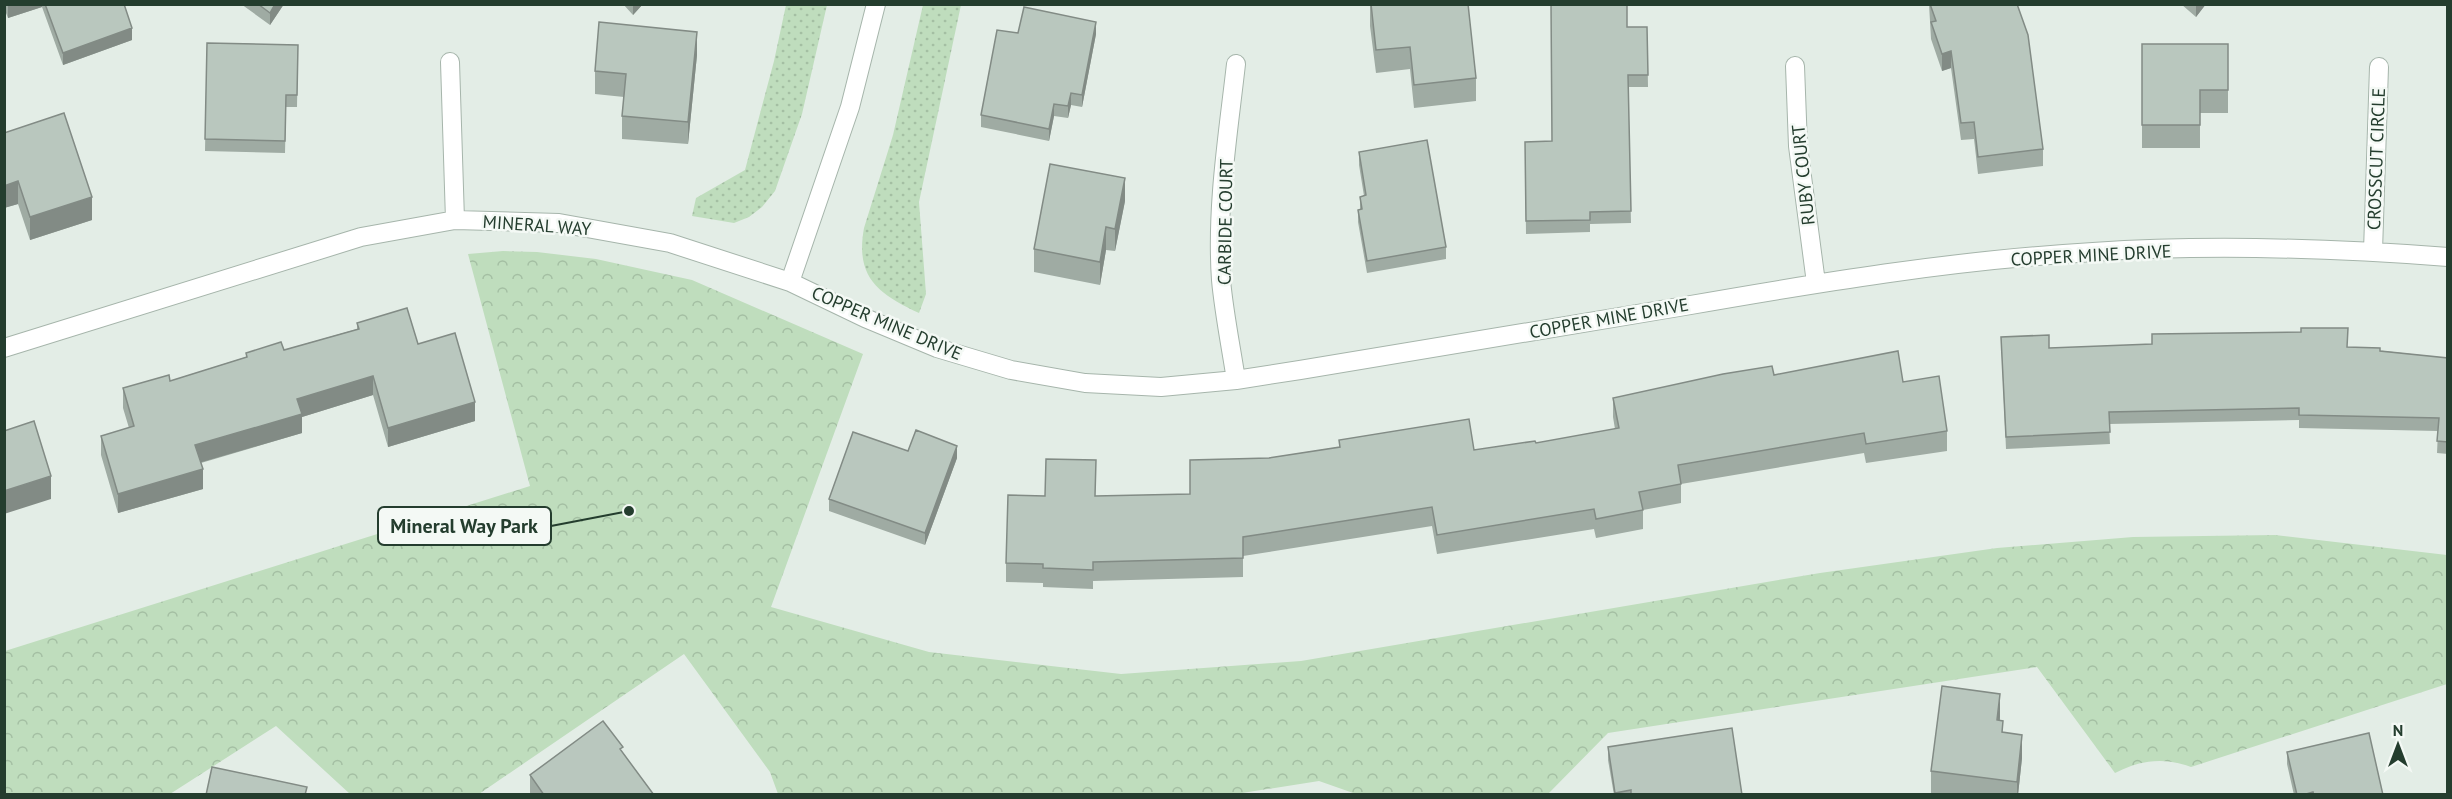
<svg xmlns="http://www.w3.org/2000/svg" width="2452" height="799" viewBox="0 0 2452 799" font-family="'PT Sans',sans-serif">
  <style>
    .grass { fill: url(#grass-dots) }
    .forest { fill: url(#forest-crowns) }
    .lines { fill: none; stroke-linecap: round; stroke-linejoin: round }
    .street-casing { stroke: #a6b5ab; stroke-width: 20 }
    .street { stroke: #fff; stroke-width: 18 }
    .wall { fill: #9faba3 }
    .shaded-wall { fill: #828b85 }
    .building { fill: #b9c7be; stroke: #828b85; stroke-width: 1.5 }
    .labels { text-anchor: middle; dominant-baseline: central; stroke-width: 5; stroke-linejoin: round; paint-order: stroke }
    .street-label { font-size: 18px; fill: #243d2e; stroke: #f4f9f5 }
    .leader { fill: none; stroke: #243d2e; stroke-width: 2 }
    .callout-dot { fill: #243d2e; stroke: #f4f9f5; stroke-width: 2 }
    .callout { fill: #f4f9f5; stroke: #243d2e; stroke-width: 2 }
    .callout-label { font-size: 20px; text-anchor: middle; font-weight: bold; fill: #243d2e }
  </style>
  <defs>
    <pattern id="grass-dots" width="8" height="8" patternUnits="userSpaceOnUse" patternTransform="scale(1.5)"><rect width="8" height="8" fill="#bfddbd"/><path d="M2 2h.1M6 6h.1" fill="none" stroke="#a4bfa3" stroke-width="1.8" stroke-linecap="round"/></pattern>
    <pattern id="forest-crowns" width="20" height="18" patternUnits="userSpaceOnUse" patternTransform="scale(1.5)"><rect width="20" height="18" fill="#bfddbd"/><path d="M2 6a3 3 0 1 1 6 0M12 15a3 3 0 1 1 6 0" fill="none" stroke="#a4bfa3"/></pattern>
  </defs>
  <rect width="100%" height="100%" fill="#e3ede6"/>
  <path class="grass" d="M 786,5 L 827,5 L 802,114 L 775,191 L 762,207 L 749,217 L 734,223 L 692,216 L 696,198 L 745,170 L 774,61 Z
    M 923,5 L 961,5 L 919,202 L 926,294 L 919,313 C 878,294 855,277 864,228 L 893,135 Z"/>
  <path class="forest" d="M 503,251 L 537,252 L 596,259 L 692,280 L 863,354 L 771,607 L 929,652 L 1121,674 L 1301,661 L 1820,573 L 1997,548 L 2133,537 L 2275,535 L 2447,555 L 2447,684 L 2191,767 C 2164,757 2140,760 2115,773 L 2037,667 L 1608,733 L 1548,794 L 1356,794 L 1319,781 L 1236,794 L 778,794 L 770,772 L 684,654 L 479,794 L 350,794 L 276,726 L 170,794 L 5,794 L 5,651 L 530,486 L 468,254 Z"/>
  <g class="lines">
    <defs>
      <path id="street" d="M 450,62 L 455,220
        M 1236,64 C 1228,135 1216,208 1221,280 C 1224,313 1231,347 1236,380
        M 1795,66 L 1798,146 L 1816,283
        M 2373,251 L 2379,67
        M 790,282 L 850,107 L 876,4
        M 4,348 L 361,237 L 455,220 L 559,223 L 670,243 L 790,282 L 865,318 L 937,348 L 1011,370 L 1085,383 L 1161,387 L 1236,380 L 1300,370 C 1426,349 1552,328 1679,307 C 1816,283 1954,260 2093,252 C 2211,244 2330,248 2448,257"/>
    </defs>
    <use href="#street" class="street-casing"/>
    <use href="#street" class="street"/>
  </g>
  <path class="wall" d="M 4,4 L 124,4 L 132,40 L 63,65 L 42,7 L 8,18 L 4,8 Z
    M 241,4 L 284,4 L 270,25 Z
    M 623,4 L 643,4 L 633,15 Z
    M 1370,4 L 1476,78 L 1476,101 L 1414,108 L 1410,69 L 1376,73 L 1370,26 Z
    M 1929,4 L 2017,4 L 2043,149 L 2043,166 L 1978,174 L 1974,139 L 1961,140 L 1951,68 L 1942,71 L 1931,39 Z
    M 2181,4 L 2206,4 L 2196,17 Z
    M 1627,27 L 1647,27 L 1648,87 L 1628,87 L 1631,223 L 1590,224 L 1590,232 L 1526,234 L 1525,142 L 1552,141 Z
    M 1018,33 L 1096,34 L 1082,107 L 1071,105 L 1068,118 L 1054,116 L 1049,141 L 981,127 L 981,115 Z
    M 207,43 L 298,45 L 297,107 L 286,107 L 285,153 L 205,151 Z
    M 2142,44 L 2228,44 L 2228,113 L 2200,113 L 2200,148 L 2142,148 Z
    M 697,55 L 688,144 L 622,139 L 622,116 L 624,97 L 595,94 L 595,71 Z
    M 4,133 L 92,220 L 30,240 L 18,204 L 4,208 Z
    M 1359,152 L 1446,247 L 1446,259 L 1367,273 L 1358,222 L 1358,210 L 1360,209 L 1360,197 L 1364,196 L 1359,165 Z
    M 1125,201 L 1115,251 L 1106,250 L 1100,285 L 1034,272 L 1034,249 Z
    M 357,323 L 418,344 L 475,421 L 388,447 L 373,395 L 302,417 L 302,433 L 201,463 L 203,489 L 118,513 L 101,455 L 101,436 L 129,428 L 123,408 L 123,388 L 170,381 L 246,357 L 246,353 L 284,350 L 357,329 Z
    M 2001,337 L 2049,348 L 2348,347 L 2448,358 L 2448,454 L 2437,453 L 2438,431 L 2299,428 L 2299,420 L 2109,424 L 2110,444 L 2006,449 Z
    M 1774,375 L 1903,382 L 1947,431 L 1947,451 L 1866,463 L 1864,453 L 1681,484 L 1681,503 L 1643,510 L 1643,529 L 1596,538 L 1594,529 L 1437,554 L 1432,526 L 1243,556 L 1243,577 L 1093,581 L 1093,589 L 1043,587 L 1043,583 L 1006,582 L 1006,563 L 1096,496 L 1190,494 L 1269,458 L 1339,447 L 1339,440 L 1474,450 L 1536,443 L 1615,429 L 1613,417 L 1613,398 Z
    M 908,451 L 957,458 L 925,545 L 829,511 L 829,499 Z
    M 2000,717 L 2000,720 L 2003,733 L 2022,758 L 2018,795 L 1931,794 L 1931,771 Z
    M 1608,747 L 1742,795 L 1614,795 L 1608,760 Z
    M 2287,752 L 2383,795 L 2294,795 L 2287,764 Z
    M 623,753 L 654,795 L 530,795 L 530,775 Z"/>
  <path class="shaded-wall" d="M 13,4 L 42,4 L 42,7 L 8,18 L 8,6 Z
    M 275,4 L 284,4 L 270,25 L 270,13 Z
    M 633,4 L 643,4 L 633,15 Z
    M 2196,4 L 2206,4 L 2196,17 Z
    M 1096,22 L 1096,34 L 1082,107 L 1082,95 Z
    M 132,28 L 132,40 L 63,65 L 63,53 Z
    M 697,32 L 697,55 L 688,144 L 688,122 Z
    M 1951,51 L 1951,68 L 1942,71 L 1942,54 Z
    M 1071,93 L 1071,105 L 1068,118 L 1068,106 Z
    M 1054,104 L 1054,116 L 1049,141 L 1049,129 Z
    M 1125,178 L 1125,201 L 1115,251 L 1115,229 Z
    M 18,181 L 18,204 L 4,208 L 4,186 Z
    M 92,197 L 92,220 L 30,240 L 30,217 Z
    M 1106,227 L 1106,250 L 1100,285 L 1100,262 Z
    M 373,376 L 373,395 L 302,417 L 302,433 L 195,464 L 195,445 L 297,399 Z
    M 475,402 L 475,421 L 388,447 L 388,428 Z
    M 957,446 L 957,458 L 925,545 L 925,533 Z
    M 203,469 L 203,489 L 118,513 L 118,494 Z
    M 51,476 L 51,499 L 4,514 L 4,491 Z
    M 2000,694 L 2000,717 L 1997,743 L 1997,720 Z
    M 2022,735 L 2022,758 L 2018,795 L 2017,795 L 2017,782 Z"/>
  <path class="building" d="M 45,4 L 124,4 L 132,28 L 63,53 Z
    M 258,4 L 275,4 L 270,13 Z
    M 1371,4 L 1468,4 L 1476,78 L 1414,85 L 1410,47 L 1376,50 Z
    M 1551,4 L 1627,4 L 1627,27 L 1647,27 L 1648,75 L 1628,75 L 1631,211 L 1590,212 L 1590,220 L 1526,221 L 1525,142 L 1552,141 Z
    M 1930,4 L 2017,4 L 2028,35 L 2043,149 L 1978,157 L 1974,122 L 1961,123 L 1951,51 L 1942,54 L 1931,22 L 1936,21 Z
    M 1024,7 L 1096,22 L 1082,95 L 1071,93 L 1068,106 L 1054,104 L 1049,129 L 981,115 L 997,30 L 1018,33 Z
    M 599,22 L 697,32 L 688,122 L 622,116 L 626,74 L 595,71 Z
    M 207,43 L 298,45 L 297,95 L 286,95 L 285,141 L 205,139 Z
    M 2142,44 L 2228,44 L 2228,90 L 2200,90 L 2200,125 L 2142,125 Z
    M 64,113 L 92,197 L 30,217 L 18,181 L 4,186 L 4,133 Z
    M 1427,140 L 1446,247 L 1367,261 L 1358,210 L 1362,209 L 1360,197 L 1366,195 L 1359,152 Z
    M 1050,164 L 1125,178 L 1115,229 L 1106,227 L 1100,262 L 1034,249 Z
    M 407,308 L 418,344 L 455,333 L 475,402 L 388,428 L 373,376 L 297,399 L 302,414 L 195,445 L 203,469 L 118,494 L 101,436 L 134,426 L 123,388 L 169,375 L 170,381 L 247,357 L 246,353 L 281,342 L 284,350 L 359,329 L 357,323 Z
    M 2301,328 L 2348,328 L 2347,347 L 2380,348 L 2380,351 L 2448,358 L 2448,442 L 2437,441 L 2439,418 L 2299,415 L 2299,408 L 2109,412 L 2110,432 L 2006,437 L 2001,337 L 2049,335 L 2049,348 L 2152,344 L 2152,334 L 2301,332 Z
    M 1898,351 L 1903,382 L 1939,376 L 1947,431 L 1866,444 L 1864,433 L 1678,465 L 1681,484 L 1639,492 L 1643,510 L 1596,519 L 1594,509 L 1437,535 L 1432,507 L 1243,537 L 1243,558 L 1093,562 L 1093,570 L 1043,568 L 1043,564 L 1006,563 L 1008,495 L 1045,496 L 1046,459 L 1096,460 L 1095,496 L 1190,494 L 1190,460 L 1269,458 L 1340,447 L 1339,440 L 1469,419 L 1474,450 L 1535,441 L 1536,443 L 1619,428 L 1613,398 L 1723,374 L 1772,366 L 1774,375 Z
    M 34,421 L 51,476 L 4,491 L 4,431 Z
    M 916,430 L 957,446 L 925,533 L 829,499 L 853,432 L 908,451 Z
    M 1942,686 L 2000,694 L 1997,720 L 2003,721 L 2002,732 L 2022,735 L 2017,782 L 1931,771 Z
    M 603,721 L 623,747 L 620,749 L 654,795 L 544,795 L 530,775 Z
    M 1732,728 L 1742,795 L 1631,795 L 1631,790 L 1615,793 L 1608,747 Z
    M 2369,733 L 2383,795 L 2314,795 L 2313,792 L 2303,795 L 2297,795 L 2287,752 Z
    M 212,767 L 307,787 L 305,795 L 206,795 Z"/>
  <g class="labels">
    <g class="street-label">
      <text transform="translate(2376 159) rotate(-88)">CROSSCUT CIRCLE</text>
      <text transform="translate(1803 175) rotate(-96)">RUBY COURT</text>
      <text transform="translate(1225 222) rotate(-89)">CARBIDE COURT</text>
      <text transform="translate(537 225) rotate(4)">MINERAL WAY</text>
      <text transform="translate(2091 255) rotate(-3)">COPPER MINE DRIVE</text>
      <text transform="translate(1609 318) rotate(-10)">COPPER MINE DRIVE</text>
      <text transform="translate(887 323) rotate(23)">COPPER MINE DRIVE</text>
    </g>
  </g>
  <path class="leader" d="M629 511L551 526"/>
  <circle class="callout-dot" cx="629" cy="511" r="6"/>
  <rect class="callout" x="378" y="507" width="173" height="38" rx="6"/>
  <g class="callout-label">
    <text x="464" y="533">Mineral Way Park</text>
  </g>
  <rect width="2452" height="799" fill="none" stroke="#243d2e" stroke-width="12"/>
  <g transform="translate(2398 745)" stroke="#f4f9f5" stroke-width="4.5" paint-order="stroke">
  <path d="M0-4.5L10 22L0 15L-10 22Z" fill="#243d2e"/>
  <text y="-9" font-size="16" font-weight="bold" text-anchor="middle" fill="#243d2e">N</text>
  </g>
</svg>
